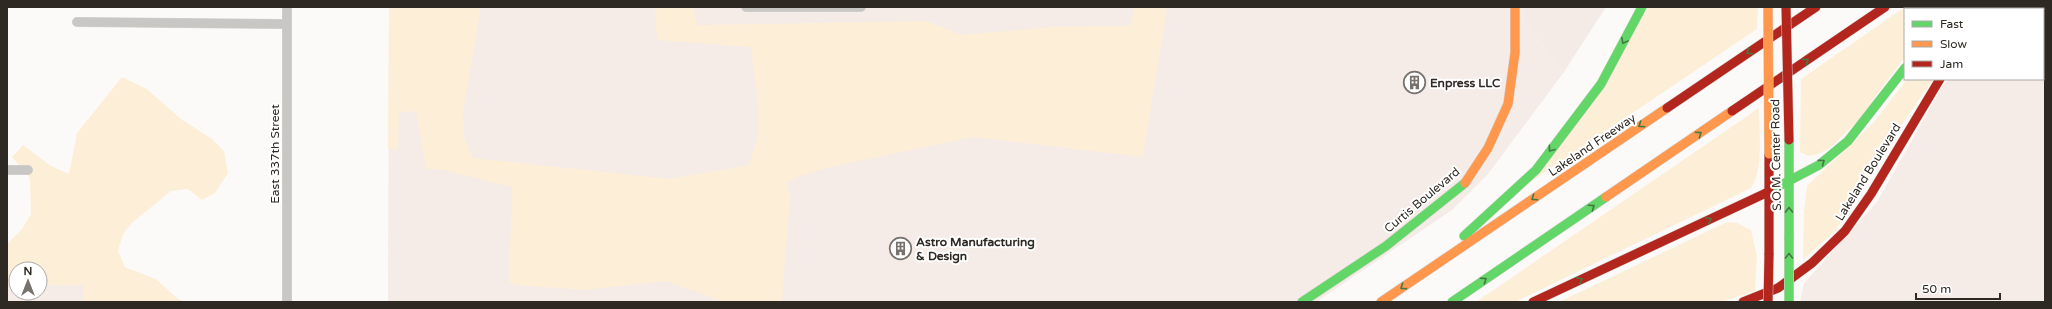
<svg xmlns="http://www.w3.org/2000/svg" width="2052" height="309" viewBox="0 0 2052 309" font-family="'Varela Round',sans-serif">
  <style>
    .commercial { fill: #f4ebe7 }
    .industrial { fill: #f5ebe7 }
    .green { fill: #fdefd7 }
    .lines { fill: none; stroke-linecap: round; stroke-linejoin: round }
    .street-casing { stroke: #d6d4d2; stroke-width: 10 }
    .fast-casing { stroke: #d6d4d2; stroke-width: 10 }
    .slow-casing { stroke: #d6d4d2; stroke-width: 10 }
    .jam-casing { stroke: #d6d4d2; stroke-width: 10 }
    .street { stroke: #c9c7c4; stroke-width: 9 }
    .fast { stroke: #63d668; stroke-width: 9 }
    .slow { stroke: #ff974d; stroke-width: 9 }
    .jam { stroke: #b3261e; stroke-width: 9 }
    .fast-bridge-casing { stroke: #d6d4d2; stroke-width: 10; stroke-linecap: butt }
    .slow-bridge-casing { stroke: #d6d4d2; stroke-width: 10; stroke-linecap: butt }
    .jam-bridge-casing { stroke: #d6d4d2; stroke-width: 10; stroke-linecap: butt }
    .fast-bridge { stroke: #63d668; stroke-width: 9 }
    .slow-bridge { stroke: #ff974d; stroke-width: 9 }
    .jam-bridge { stroke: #b3261e; stroke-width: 9 }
    .oneway { stroke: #467742 }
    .labels { text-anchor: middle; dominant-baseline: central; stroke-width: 4; stroke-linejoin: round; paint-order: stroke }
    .poi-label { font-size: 12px; font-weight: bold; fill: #2e2922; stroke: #fff; text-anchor: start }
    .street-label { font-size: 12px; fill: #2e2922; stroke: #fff }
  </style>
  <rect width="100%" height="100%" fill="#fcfaf8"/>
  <path class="commercial" d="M 1524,7 L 1606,7 L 1564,72 L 1523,22 Z"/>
  <path class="industrial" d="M 389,7 L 1524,7 L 1523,22 L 1564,72 L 1488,174 L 1452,210 L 1316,302 L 388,302 Z
    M 2014,7 L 2045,7 L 2045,302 L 1800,302 L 1804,283 L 1877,202 L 1943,85 L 1949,79 L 2043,79 L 2043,9 L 2012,9 Z
    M 83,284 L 83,302 L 7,302 L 7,285 L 16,285 L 16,293 L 40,293 L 40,285 Z"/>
  <path class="green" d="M 389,7 L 481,7 L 463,111 L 464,137 L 473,158 L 670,179 L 749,165 L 758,136 L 758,104 L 751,47 L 657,40 L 655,7 L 692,7 L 698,25 L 927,21 L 961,35 L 1052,27 L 1130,26 L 1135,7 L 1167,7 L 1143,157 L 973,137 L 830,167 L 800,176 L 786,183 L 790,197 L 782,302 L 725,302 L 666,281 L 585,290 L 517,285 L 509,282 C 508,250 513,219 512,187 L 440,169 L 426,169 L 416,111 L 399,113 L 398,151 L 388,148 Z
    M 1648,7 L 1758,7 L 1757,29 L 1529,183 Z
    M 1905,7 L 1943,7 L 1941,9 L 1905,9 L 1905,57 L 1874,98 L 1863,116 L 1830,148 L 1818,154 L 1808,156 L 1800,152 L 1801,79 Z
    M 122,77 L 147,89 L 181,119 L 212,139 L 224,151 L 228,173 L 215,193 L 202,200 L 188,189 L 171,191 L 132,223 L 123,234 L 118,251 L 125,267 L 156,279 L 178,299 L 186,302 L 83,302 L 83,285 L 40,285 L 40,269 L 16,269 L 16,285 L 7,285 L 7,244 L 22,229 L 31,214 L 30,178 L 12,157 L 23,145 L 51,166 L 69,174 L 77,133 Z
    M 1907,79 L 1933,79 L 1892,139 L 1865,186 L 1835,231 L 1803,260 L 1804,212 L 1807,186 L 1874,122 Z
    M 1759,108 C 1759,131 1764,169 1751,188 L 1515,302 L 1476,302 Z
    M 1727,222 L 1737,223 L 1751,230 L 1757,256 L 1755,291 L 1721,302 L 1559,302 Z"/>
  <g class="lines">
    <defs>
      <path id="street" d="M 746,7 L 861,7
        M 77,22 L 287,24
        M 7,170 L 28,170
        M 287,302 L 287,7"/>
      <path id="fast" d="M 2003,9 L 2005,7
        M 1789,140 L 1789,239
        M 1766,193 L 1819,165 L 1848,141 L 1905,68
        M 1464,236 L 1536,170 L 1601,84 L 1642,7
        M 1302,302 L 1386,246 L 1465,183
        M 1452,302 L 1606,197"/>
      <path id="slow" d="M 1953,9 L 1955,7
        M 1465,183 L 1488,148 L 1508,104 L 1515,53 L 1515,7
        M 1606,197 L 1732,111
        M 1381,302 L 1667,108"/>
      <path id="jam" d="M 1667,108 L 1816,7
        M 1732,111 L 1885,7
        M 1769,154 L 1769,255
        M 1533,302 L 1766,193
        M 1743,302 L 1778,288 L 1812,263 L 1845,231 L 1871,194 L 1940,79"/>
    </defs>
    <use href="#street" class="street-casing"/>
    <use href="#fast" class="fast-casing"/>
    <use href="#slow" class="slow-casing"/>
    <use href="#jam" class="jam-casing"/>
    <use href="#street" class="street"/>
    <use href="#fast" class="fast"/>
    <use href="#slow" class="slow"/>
    <use href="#jam" class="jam"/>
    <defs>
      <path id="fast-bridge" d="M 1789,239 L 1789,302"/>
      <path id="slow-bridge" d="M 1768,7 L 1769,154"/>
      <path id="jam-bridge" d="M 1786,7 L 1789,140
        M 1768,302 L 1769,255"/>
    </defs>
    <use href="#fast-bridge" class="fast-bridge-casing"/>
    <use href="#slow-bridge" class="slow-bridge-casing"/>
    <use href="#jam-bridge" class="jam-bridge-casing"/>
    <use href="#fast-bridge" class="fast-bridge"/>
    <use href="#slow-bridge" class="slow-bridge"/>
    <use href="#jam-bridge" class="jam-bridge"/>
  </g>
  <defs><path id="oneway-chevron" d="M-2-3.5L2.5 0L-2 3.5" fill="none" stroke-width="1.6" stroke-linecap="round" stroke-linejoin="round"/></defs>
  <g class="oneway">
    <use href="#oneway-chevron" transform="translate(1624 41) rotate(118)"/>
    <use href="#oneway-chevron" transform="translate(1749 52) rotate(146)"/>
    <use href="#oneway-chevron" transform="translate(1806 61) rotate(-34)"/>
    <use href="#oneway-chevron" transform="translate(1641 125) rotate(146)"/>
    <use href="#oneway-chevron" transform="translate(1699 134) rotate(-34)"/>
    <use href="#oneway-chevron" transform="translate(1551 149) rotate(127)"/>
    <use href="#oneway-chevron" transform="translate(1822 162) rotate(-37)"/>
    <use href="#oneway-chevron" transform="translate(1534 198) rotate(146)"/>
    <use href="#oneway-chevron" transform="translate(1592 207) rotate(-34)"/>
    <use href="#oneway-chevron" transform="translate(1789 210) rotate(-91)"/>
    <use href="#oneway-chevron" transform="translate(1709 220) rotate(-26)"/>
    <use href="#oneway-chevron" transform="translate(1789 256) rotate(-90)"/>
    <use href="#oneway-chevron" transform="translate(1484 280) rotate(-34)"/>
    <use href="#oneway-chevron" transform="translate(1580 280) rotate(-25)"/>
    <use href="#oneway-chevron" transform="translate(1403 287) rotate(146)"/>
  </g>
  <defs>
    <symbol id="building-ring" viewBox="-11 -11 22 22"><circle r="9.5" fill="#fff" stroke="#76726d" stroke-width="1.5"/><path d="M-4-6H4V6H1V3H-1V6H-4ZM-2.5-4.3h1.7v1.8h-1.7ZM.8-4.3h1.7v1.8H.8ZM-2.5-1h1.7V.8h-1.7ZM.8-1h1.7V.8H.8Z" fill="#76726d"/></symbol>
  </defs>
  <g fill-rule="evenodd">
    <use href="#building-ring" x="1402" y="70" width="25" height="25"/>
    <use href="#building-ring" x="888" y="236" width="25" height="25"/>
  </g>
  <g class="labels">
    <g class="poi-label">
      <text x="1430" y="83">Enpress LLC</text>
      <text x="916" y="242">Astro Manufacturing<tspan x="916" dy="14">&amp; Design</tspan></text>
    </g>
    <g class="street-label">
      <text transform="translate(1592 145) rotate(-34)">Lakeland Freeway</text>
      <text transform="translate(275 154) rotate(-90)">East 337th Street</text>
      <text transform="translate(1776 155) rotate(-91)">S.O.M. Center Road</text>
      <text transform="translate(1868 172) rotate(-58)">Lakeland Boulevard</text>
      <text transform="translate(1422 200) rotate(-40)">Curtis Boulevard</text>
    </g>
  </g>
  <rect width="2052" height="309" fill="none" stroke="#2e2922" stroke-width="16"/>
  <rect x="1904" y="8" width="140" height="72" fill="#ffffff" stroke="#aba9a7"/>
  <rect x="1912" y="21" width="20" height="6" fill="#63d668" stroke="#aba9a7"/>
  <text x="1940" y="28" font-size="12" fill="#2e2922">Fast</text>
  <rect x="1912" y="41" width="20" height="6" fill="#ff974d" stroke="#aba9a7"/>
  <text x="1940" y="48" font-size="12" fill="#2e2922">Slow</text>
  <rect x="1912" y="61" width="20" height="6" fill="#b3261e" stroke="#aba9a7"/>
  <text x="1940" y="68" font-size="12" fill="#2e2922">Jam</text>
  <g transform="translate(28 281)"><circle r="19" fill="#ffffff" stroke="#aba9a7"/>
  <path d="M0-3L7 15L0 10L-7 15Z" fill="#76726d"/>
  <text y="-6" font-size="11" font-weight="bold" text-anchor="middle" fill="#2e2922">N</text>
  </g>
  <path d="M1916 293v6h84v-6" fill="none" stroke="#2e2922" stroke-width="2"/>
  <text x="1922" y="293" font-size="12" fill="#2e2922" stroke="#ffffff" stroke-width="3" paint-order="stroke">50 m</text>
</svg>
